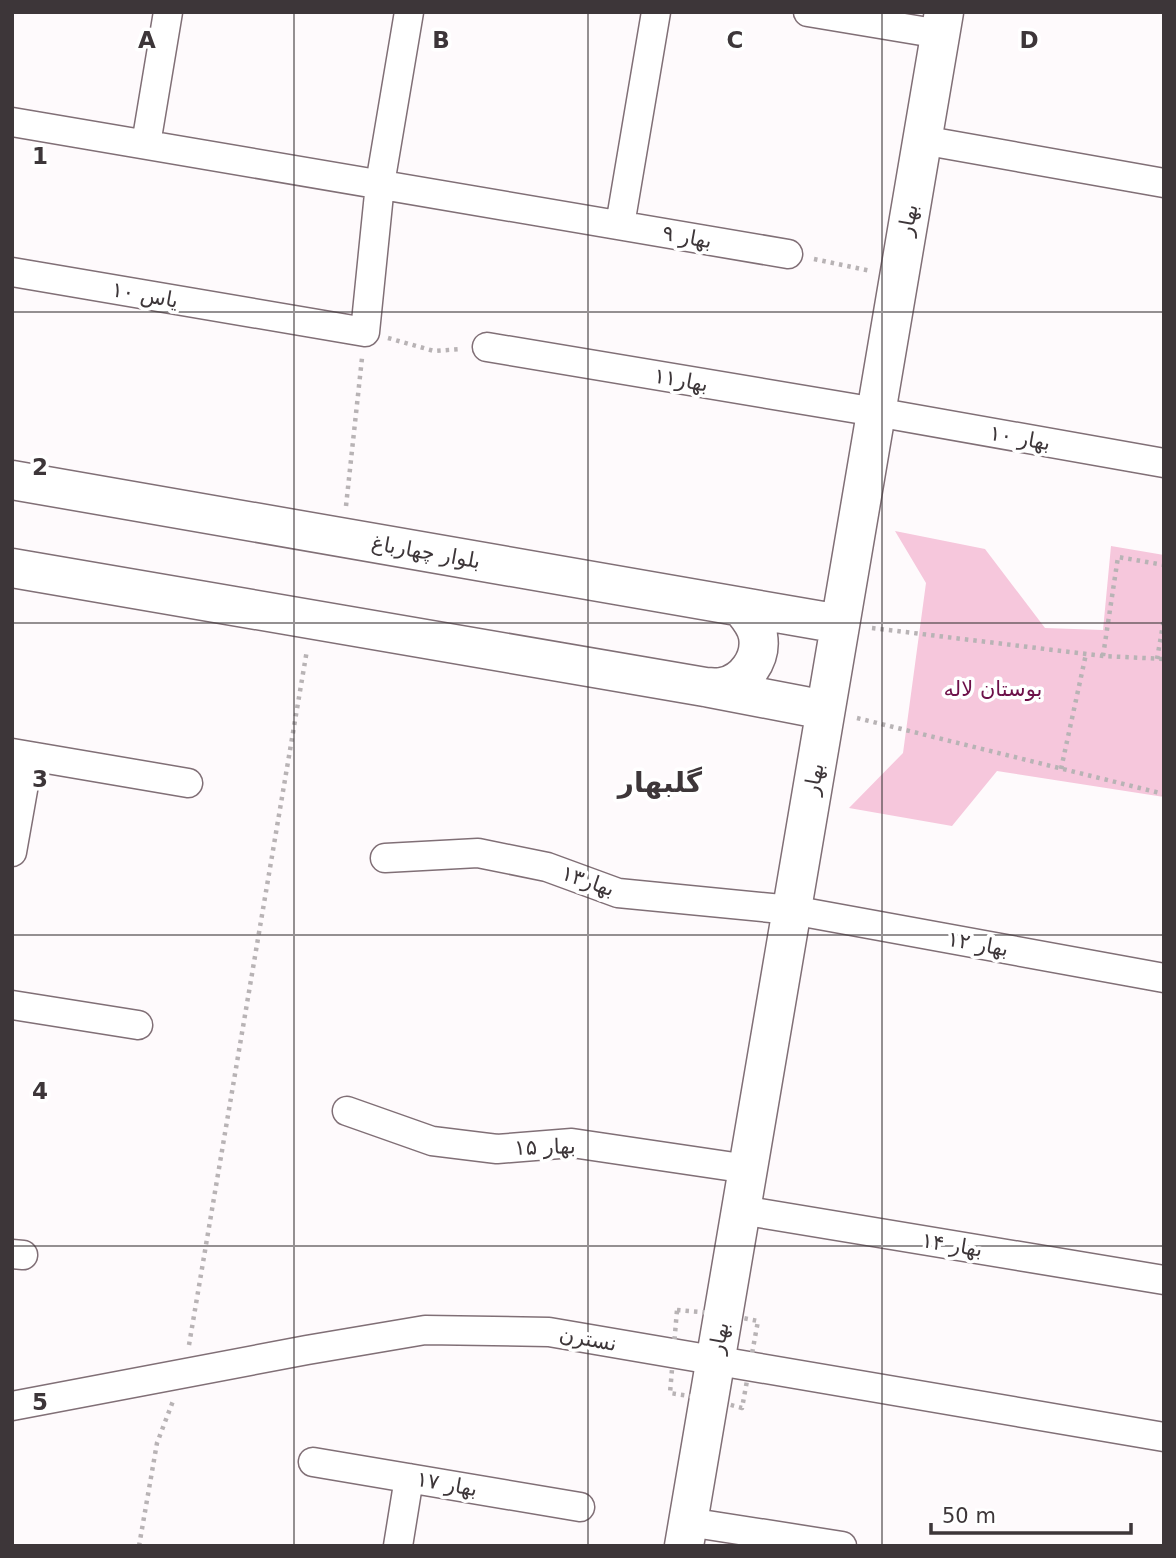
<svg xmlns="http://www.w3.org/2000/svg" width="1176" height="1558" viewBox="0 0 1176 1558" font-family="'DejaVu Sans','Noto Sans Arabic',sans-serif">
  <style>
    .green { fill: #f6c7dc }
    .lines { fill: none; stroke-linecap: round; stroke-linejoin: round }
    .street-casing { stroke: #806f76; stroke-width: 31 }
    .secondary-casing { stroke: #806f76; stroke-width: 41 }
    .path { stroke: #b8b3b5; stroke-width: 4.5; stroke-dasharray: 3.5 5; stroke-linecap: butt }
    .street { stroke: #fff; stroke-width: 28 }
    .secondary { stroke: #fff; stroke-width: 38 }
    .grid { fill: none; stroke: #3d3639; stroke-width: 2; stroke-opacity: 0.55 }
    .labels { text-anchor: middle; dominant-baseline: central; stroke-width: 7; stroke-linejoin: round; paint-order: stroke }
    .street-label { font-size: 21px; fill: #3d3639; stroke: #fff }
    .park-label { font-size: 21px; fill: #6d1049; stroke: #fff }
    .district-label { font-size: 28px; font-weight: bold; fill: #3d3639; stroke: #fff }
    .grid-label { font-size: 23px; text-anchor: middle; font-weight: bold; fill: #3d3639; stroke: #fff; stroke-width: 7; stroke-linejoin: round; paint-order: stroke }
  </style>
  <rect width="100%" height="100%" fill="#fefafc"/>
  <path class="green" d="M 895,531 L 985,549 L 1045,628 L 1103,630 L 1111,546 L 1164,555 L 1164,797 L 997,771 L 952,826 L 849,808 L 903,753 L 926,583 Z"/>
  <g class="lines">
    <defs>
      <path id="street" d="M 808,12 L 940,34
        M 12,122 L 788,254
        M 922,140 L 1164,183
        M 146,144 L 168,12
        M 620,225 L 656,12
        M 12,272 L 365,332 L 380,184 L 409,12
        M 487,347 L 876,412 L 1164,463
        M 12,753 L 188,783
        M 12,852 L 29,756
        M 385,858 L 478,853 L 547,867 L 618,893 L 792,910 L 1164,978
        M 12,1005 L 138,1025
        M 347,1111 L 432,1141 L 497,1149 L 572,1143 L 748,1169
        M 741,1210 L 1164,1280
        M 12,1254 L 23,1255
        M 12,1406 L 307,1350 L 425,1330 L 549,1332 L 1164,1437
        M 313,1462 L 580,1507
        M 688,1522 L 842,1546
        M 398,1546 L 409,1478"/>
      <path id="secondary" d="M 12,480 L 840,624
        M 12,568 L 705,687 L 825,710
        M 705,687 C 710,687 717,688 722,687 C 745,683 762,659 758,636 C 756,624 748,616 741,607
        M 684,1546 L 944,12"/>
    </defs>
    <use href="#street" class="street-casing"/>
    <use href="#secondary" class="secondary-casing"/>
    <path class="path" d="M 814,259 L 871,271
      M 388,338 L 434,351 L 461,349
      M 346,506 L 362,358
      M 872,628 L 1103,656 L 1164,659
      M 1103,656 L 1118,557 L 1164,565
      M 1157,659 L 1164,619
      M 857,718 L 1164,794
      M 1061,769 L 1086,654
      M 677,1310 L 723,1314 L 758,1321 L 742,1408 L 709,1399 L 670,1393 Z
      M 189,1345 L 307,650
      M 139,1546 L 157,1443 L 173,1401"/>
    <use href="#street" class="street"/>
    <use href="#secondary" class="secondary"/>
  </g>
  <path class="grid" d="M 294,12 L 294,1546M 588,12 L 588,1546M 882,12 L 882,1546M 12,312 L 1164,312M 12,623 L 1164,623M 12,935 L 1164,935M 12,1246 L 1164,1246"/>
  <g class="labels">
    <g class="street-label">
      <text transform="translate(908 220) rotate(-80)">بهار</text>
      <text transform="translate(687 237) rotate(10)">بهار ۹</text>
      <text transform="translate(145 295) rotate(10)">یاس ۱۰</text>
      <text transform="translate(681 380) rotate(10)">بهار۱۱</text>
      <text transform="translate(1020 438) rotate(10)">بهار ۱۰</text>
      <text transform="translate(426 552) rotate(10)">بلوار چهارباغ</text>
      <text transform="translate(814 779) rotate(-80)">بهار</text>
      <text transform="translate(588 881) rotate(19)">بهار۱۳</text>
      <text transform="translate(978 944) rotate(10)">بهار ۱۲</text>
      <text transform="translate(545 1147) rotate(-2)">بهار ۱۵</text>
      <text transform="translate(952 1245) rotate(9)">بهار ۱۴</text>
      <text transform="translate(719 1338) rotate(-80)">بهار</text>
      <text transform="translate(588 1339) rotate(10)">نسترن</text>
      <text transform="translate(447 1484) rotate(10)">بهار ۱۷</text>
    </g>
    <g class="park-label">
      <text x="993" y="689">بوستان لاله</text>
    </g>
    <g class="district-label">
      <text x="660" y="782">گلبهار</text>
    </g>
  </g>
  <g class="grid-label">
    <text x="147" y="48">A</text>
    <text x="441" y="48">B</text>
    <text x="735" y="48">C</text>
    <text x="1029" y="48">D</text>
    <text x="40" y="164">1</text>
    <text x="40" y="475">2</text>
    <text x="40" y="787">3</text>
    <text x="40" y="1099">4</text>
    <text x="40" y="1410">5</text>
  </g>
  <rect width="1176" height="1558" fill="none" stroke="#3d3639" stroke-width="28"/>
  <path d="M931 1523v10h200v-10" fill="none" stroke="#3d3639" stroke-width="3.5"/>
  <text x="942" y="1523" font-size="21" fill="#3d3639" stroke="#ffffff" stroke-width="5" paint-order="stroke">50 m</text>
</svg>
